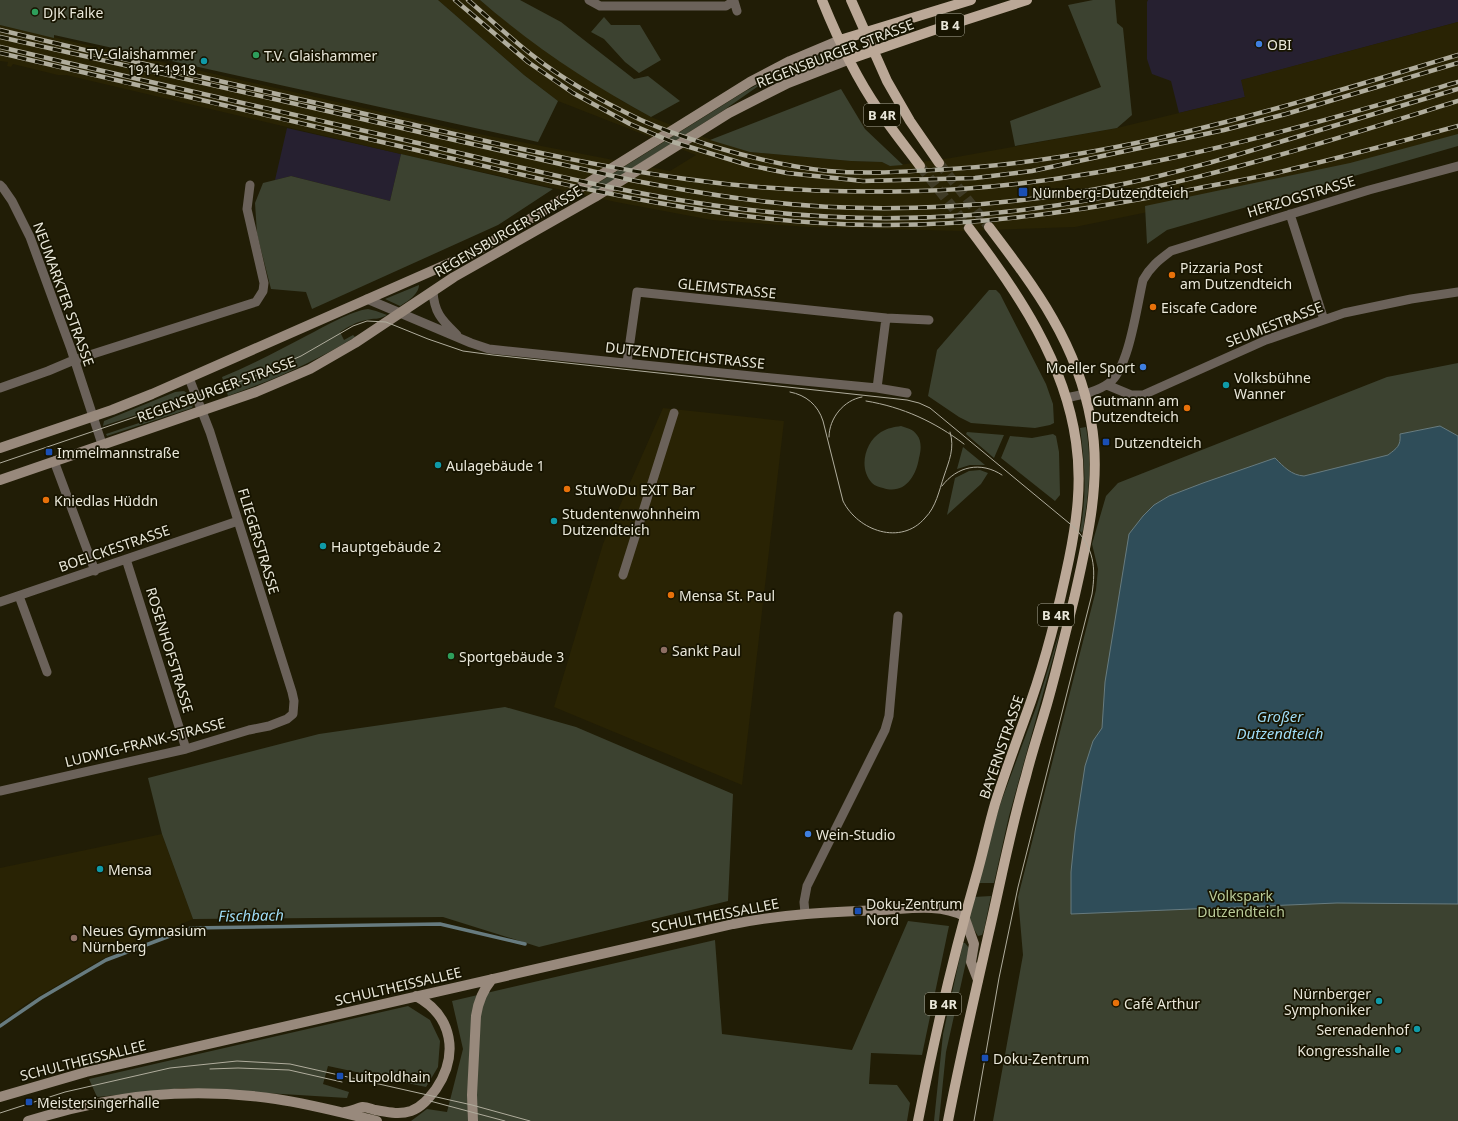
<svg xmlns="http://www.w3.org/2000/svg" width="1458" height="1121" viewBox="0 0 1458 1121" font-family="'Noto Sans',sans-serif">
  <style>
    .commercial { fill: #262030 }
    .built { fill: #292304 }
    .green { fill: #3c4230 }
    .water { fill: #2f4d59; stroke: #677b7f }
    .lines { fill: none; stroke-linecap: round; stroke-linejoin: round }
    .stream { stroke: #677b7f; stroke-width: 3.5 }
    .primary-tunnel { stroke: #3f3b26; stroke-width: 10; stroke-dasharray: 10 5; stroke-linecap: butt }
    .street { stroke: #6b625a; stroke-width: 9 }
    .secondary { stroke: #98897c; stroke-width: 10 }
    .primary { stroke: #bba897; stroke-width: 10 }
    .tram { stroke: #b0ad9d; stroke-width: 1 }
    .rail-casing { stroke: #b0ad9d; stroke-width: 4.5 }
    .rail { stroke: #171400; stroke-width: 3; stroke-dasharray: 9; stroke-linecap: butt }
    .leisure-dot { fill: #2e9e5b; stroke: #171400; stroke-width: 1.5 }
    .shop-dot { fill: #3f7fe0; stroke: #171400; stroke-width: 1.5 }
    .culture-dot { fill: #0f9aa8; stroke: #171400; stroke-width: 1.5 }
    .transit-dot { fill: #1a4fb4; stroke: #171400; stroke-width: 1.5 }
    .food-dot { fill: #e8710a; stroke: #171400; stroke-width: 1.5 }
    .education-dot { fill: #8d6e63; stroke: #171400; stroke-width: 1.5 }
    .labels { text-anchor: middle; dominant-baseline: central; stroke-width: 3.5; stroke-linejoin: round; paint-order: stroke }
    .shield { fill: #171400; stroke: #aaa898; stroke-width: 1 }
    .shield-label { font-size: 13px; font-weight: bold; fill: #e9e7d9 }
    .poi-label { font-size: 14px; fill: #e9e7d9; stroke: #171400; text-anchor: start }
    .street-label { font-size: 14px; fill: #e9e7d9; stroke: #171400 }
    .park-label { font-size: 14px; fill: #bacc99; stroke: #171400 }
    .water-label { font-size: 15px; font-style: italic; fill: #9fdcf6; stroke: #171400 }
  </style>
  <rect width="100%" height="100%" fill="#211d06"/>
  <path class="commercial" d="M 1148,0 L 1458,0 L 1458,22 L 1242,80 L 1245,97 L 1179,113 L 1171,81 L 1152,74 L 1147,59 L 1147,2 Z
    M 287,128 L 401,154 L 390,201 L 291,176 L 275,180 Z"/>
  <path class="built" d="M 438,0 L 480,0 L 499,16 L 622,101 L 651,117 L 694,134 L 750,152 L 851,161 L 882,162 L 890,166 L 951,158 L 1117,128 L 1245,97 L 1241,80 L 1458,22 L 1458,141 L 1342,172 L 1075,227 L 963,231 L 808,227 L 712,220 L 616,202 L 401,154 L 66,75 L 58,75 L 13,64 L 11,67 L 7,66 L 8,62 L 0,61 L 0,25 L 469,132 L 670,171 L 696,155 L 558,101 L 524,75 Z
    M 663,408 L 784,421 L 742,785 L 554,707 L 603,544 Z
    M 162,834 L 193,919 L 104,958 L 29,1002 L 0,1023 L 0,868 Z"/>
  <path class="green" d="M 0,0 L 438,0 L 524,75 L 558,101 L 538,142 L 54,35 L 54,38 L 0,25 Z
    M 480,0 L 520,0 L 561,22 L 634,79 L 648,76 L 680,101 L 651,117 C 590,84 533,46 480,0 Z
    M 1093,0 L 1115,0 L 1117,23 L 1123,28 L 1132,115 L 1117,128 L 1015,146 L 1010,121 L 1101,87 L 1068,5 Z
    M 604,17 L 611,25 L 640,25 L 661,60 L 639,73 L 625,62 L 604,39 L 591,32 Z
    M 818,55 L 820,60 L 757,87 L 724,110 L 593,193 L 590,188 L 744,92 L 775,75 Z
    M 841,89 L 865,129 L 903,165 L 890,166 L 882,162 L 851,161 L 750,152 L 710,140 Z
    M 1458,134 L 1458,146 L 1167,230 L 1147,244 L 1145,206 L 1350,163 Z
    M 401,154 L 553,189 L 498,225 L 312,309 L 306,292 L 271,289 L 257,234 L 255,203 L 263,183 L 291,176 L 390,201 Z
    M 419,285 C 419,294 407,302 400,306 L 385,299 Z
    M 989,290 L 996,290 L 1000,294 L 1046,384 L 1053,404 L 1054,423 L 1050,425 L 1035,428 L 971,423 L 959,417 L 928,396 L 937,350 Z
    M 368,309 L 376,311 L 387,315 C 379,320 374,318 366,320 C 356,322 348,327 340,332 L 344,340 L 353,335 L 355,337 C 315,362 273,380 228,396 L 222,377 C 251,365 280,350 308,335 C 324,327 351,311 368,309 Z
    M 1458,363 L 1458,1121 L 993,1121 L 1023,955 L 1018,897 L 1096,590 L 1098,569 L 1092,544 L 1106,496 L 1118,483 L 1387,377 Z
    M 184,391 L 187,393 L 190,397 L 103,426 L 104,421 L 175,392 Z
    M 193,405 L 192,408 L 107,436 L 106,434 Z
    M 901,426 C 907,428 913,429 917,435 C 922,441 921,451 919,458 C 916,477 904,495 883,488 C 879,487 875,486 872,483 C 858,468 865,442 881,432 C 888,428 894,427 901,426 Z
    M 1086,427 C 1091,456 1090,486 1085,515 C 1084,521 1084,528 1082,533 L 1080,531 C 1087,497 1085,463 1080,428 Z
    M 967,432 L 1004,435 L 994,458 L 966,434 Z
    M 1053,434 L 1056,436 L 1059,452 L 1060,495 L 1055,501 L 1001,458 L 1010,436 L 1032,438 Z
    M 963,447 L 985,465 L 970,465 L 957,469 Z
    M 980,470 L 988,473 L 981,484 L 947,515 L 955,478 L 969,471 Z
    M 1060,630 L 1056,647 L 1009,816 L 994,883 L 979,883 L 986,849 L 1001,802 L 1037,705 Z
    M 505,707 L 576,727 L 733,794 L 728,901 L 539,947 L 443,917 L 193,919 L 162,834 L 148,778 L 319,734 Z
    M 991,896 L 984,930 L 982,935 L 978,936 L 968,919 L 974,897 Z
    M 908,921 L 949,926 L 922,1055 L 871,1053 L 869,1084 L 897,1085 L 910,1103 L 907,1121 L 411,1121 L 427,1109 L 447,1112 L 463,1049 L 452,1001 L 715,940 L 722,1034 L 852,1050 Z
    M 963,943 L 965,943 L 969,948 L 968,953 L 946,1052 L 939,1121 L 934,1121 L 943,1034 Z
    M 408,1006 L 430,1020 L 440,1041 L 438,1067 L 426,1087 L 328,1066 L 323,1084 L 349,1092 L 347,1098 L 184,1088 L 97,1097 L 89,1079 Z"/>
  <path class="water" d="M 1440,426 L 1458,436 L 1458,904 L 1337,903 L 1071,914 L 1071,872 L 1075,832 L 1085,766 L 1093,741 L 1102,728 L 1105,682 L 1129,534 L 1143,516 L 1154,505 L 1169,496 L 1203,483 L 1275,458 C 1284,467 1291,475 1304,476 L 1388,455 C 1397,448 1401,446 1400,434 Z"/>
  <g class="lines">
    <path class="stream" d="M 0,1026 L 41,998 L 106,960 L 191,928 L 440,924 L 525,944"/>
    <path class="primary-tunnel" d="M 939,163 L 989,227
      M 920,166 L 969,228"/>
    <path class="street" d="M 589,0 L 600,6 L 726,6 L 734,1 L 734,0
      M 734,1 L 737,11
      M 0,185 L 3,188 L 12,201 L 30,237 L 71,349 L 102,444
      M 1290,214 L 1324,320
      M 433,291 C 434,313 442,320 457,335
      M 367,299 L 471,343 L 489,349 L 772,378 L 877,388 L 907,393
      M 886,318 L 929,320
      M 627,363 L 637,292 L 886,318 L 877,388
      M 1107,385 L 1131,395 L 1143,395 L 1266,340 L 1344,313 L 1411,299 L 1458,292
      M 0,388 L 48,371 L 74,360 L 256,302 L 263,291 L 264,283 L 247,209 L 250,185
      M 1066,398 C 1080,395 1097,392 1109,383 C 1129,369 1137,305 1143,280 C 1150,267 1159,260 1171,251 L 1369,190 L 1458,166
      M 54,461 L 95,571
      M 126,559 L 186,749
      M 623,575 L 674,413
      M 19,596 L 47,672
      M 0,602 L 238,521
      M 0,791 L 186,749 L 249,730 L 269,726 L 287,719 L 293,714 L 294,701 L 292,692 L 210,432 L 189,378
      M 805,913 L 804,902 L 807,886 L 885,730 L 889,716 L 898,616"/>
    <path class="secondary" d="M 0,448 L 112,410 L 152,394 L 475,252 L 535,216 L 750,82 L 790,61 L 840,40
      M 0,480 L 256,392 L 310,369 L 355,343 L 454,277 L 595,197 L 729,113 L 788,83 L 850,59
      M 0,1097 L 86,1072 L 733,924 C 783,914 830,912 880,910 C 907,909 940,903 964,916 L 974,944 L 971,962 L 978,980
      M 345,1112 C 351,1111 358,1108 363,1107 C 367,1107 371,1109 375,1110 C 387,1112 399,1115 411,1111 C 422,1107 429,1098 436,1089 C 459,1055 453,1016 416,996
      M 28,1121 C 112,1095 189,1086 276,1099 C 310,1104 344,1113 377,1121
      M 473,1121 L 472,1095 L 476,1016 C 478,1002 483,990 492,979"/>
    <path class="primary" d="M 822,0 C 837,37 855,76 878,109 C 891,129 906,147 920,166
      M 851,0 L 887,81 L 910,121 L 939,163
      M 840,40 L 971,0
      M 850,59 L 931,31 L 1027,0
      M 918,1121 C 934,1039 953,957 976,877 C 983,853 988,828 995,804 C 1006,769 1019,735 1031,701 C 1047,655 1059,607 1069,559 C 1077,520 1082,482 1076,442 C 1065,362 1017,291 969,228
      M 948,1121 C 960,1058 975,995 989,932 C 1001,880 1011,827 1026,776 C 1032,752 1040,728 1047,704 C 1057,669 1065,634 1074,599 C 1087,542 1102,480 1091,421 C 1077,343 1036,289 989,227"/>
    <path class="tram" d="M 790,392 C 806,395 818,405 823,421 L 843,501 C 858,531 901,546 925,518 C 936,507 939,491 944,476 C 949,461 955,448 950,432
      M 866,401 C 903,407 935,422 964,444
      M 829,437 C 829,418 844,400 862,397
      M 0,463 L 253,377 L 301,356 L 353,326 L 367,321 L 386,322 L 428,339 L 463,351 L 493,355 L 907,400 L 919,403 L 930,408 L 1075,528 C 1094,549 1096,567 1092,594 L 1018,887 L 999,978 L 974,1121
      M 942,486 C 957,466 981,461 1002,475
      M 210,1069 L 238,1068 L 289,1070 L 342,1082
      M 430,1101 L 505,1121
      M 0,1113 L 65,1092 L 170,1068 L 237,1061 L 290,1064 L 472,1105 L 530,1121"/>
    <defs>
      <path id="rail" d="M 455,0 L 528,62 L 573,93 L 630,124 L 670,141 L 748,165 L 787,173 L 863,181 L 975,178 L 1032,171 L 1224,130 L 1286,114 L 1458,63
        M 468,0 C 489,18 510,38 532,55 C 565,81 603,102 641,120 C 665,131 690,139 715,147 C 752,158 789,167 828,171 C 864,174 898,172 934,170 C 1113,162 1287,106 1458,55
        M 0,30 C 133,62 267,92 401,122 C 496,143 590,166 686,179 C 763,190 841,193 917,191 C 1103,186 1281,133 1458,82
        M 0,37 L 631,180 C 677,189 722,197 769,202 C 885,215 1009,207 1123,184 C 1177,173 1230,157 1283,141 C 1341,124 1400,106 1458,89
        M 0,47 C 136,79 272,110 409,141 C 528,169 647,200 769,212 C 835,219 903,220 971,215 C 1138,203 1299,150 1458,101
        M 0,53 C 143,87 286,120 429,153 C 577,188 725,224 878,225 C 983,226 1086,210 1189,190 C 1223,183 1258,178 1292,169 C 1347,156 1403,141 1458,126"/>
    </defs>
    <use href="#rail" class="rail-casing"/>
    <use href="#rail" class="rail"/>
  </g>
  <g class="leisure-dot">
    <circle cx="35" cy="12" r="4"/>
    <circle cx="256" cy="55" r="4"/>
    <circle cx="451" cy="656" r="4"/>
  </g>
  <g class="shop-dot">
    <circle cx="1259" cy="44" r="4"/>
    <circle cx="1143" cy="367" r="4"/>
    <circle cx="808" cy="834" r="4"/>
  </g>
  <g class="culture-dot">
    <circle cx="204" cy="61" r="4"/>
    <circle cx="1226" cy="385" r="4"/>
    <circle cx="438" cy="465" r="4"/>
    <circle cx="554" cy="521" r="4"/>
    <circle cx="323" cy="546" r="4"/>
    <circle cx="100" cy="869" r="4"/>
    <circle cx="1379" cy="1001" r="4"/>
    <circle cx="1417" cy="1029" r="4"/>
    <circle cx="1398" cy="1050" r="4"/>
  </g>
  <g class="transit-dot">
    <rect x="1018" y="187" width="10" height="10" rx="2"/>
    <rect x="1102" y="438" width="8" height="8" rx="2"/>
    <rect x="45" y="448" width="8" height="8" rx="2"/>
    <rect x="854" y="907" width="8" height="8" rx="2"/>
    <rect x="981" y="1054" width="8" height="8" rx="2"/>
    <rect x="336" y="1072" width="8" height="8" rx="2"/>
    <rect x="25" y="1098" width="8" height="8" rx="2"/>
  </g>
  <g class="food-dot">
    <circle cx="1172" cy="275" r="4"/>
    <circle cx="1153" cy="307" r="4"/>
    <circle cx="1187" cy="408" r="4"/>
    <circle cx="567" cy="489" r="4"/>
    <circle cx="46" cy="500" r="4"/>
    <circle cx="671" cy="595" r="4"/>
    <circle cx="1116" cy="1003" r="4"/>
  </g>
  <g class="education-dot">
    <circle cx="664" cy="650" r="4"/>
    <circle cx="74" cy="938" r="4"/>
  </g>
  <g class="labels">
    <g class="shield">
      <rect x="936" y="14" width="28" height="22" rx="3"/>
      <rect x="864" y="104" width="36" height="22" rx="3"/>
      <rect x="1038" y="604" width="36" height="22" rx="3"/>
      <rect x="925" y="993" width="36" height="22" rx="3"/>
    </g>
    <g class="shield-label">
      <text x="950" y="25">B 4</text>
      <text x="882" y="115">B 4R</text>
      <text x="1056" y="615">B 4R</text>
      <text x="943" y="1004">B 4R</text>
    </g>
    <g class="poi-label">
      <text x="43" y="12">DJK Falke</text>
      <text x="1267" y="44">OBI</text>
      <text x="196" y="53" text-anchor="end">TV-Glaishammer<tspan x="196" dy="16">1914-1918</tspan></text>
      <text x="264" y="55">T.V. Glaishammer</text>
      <text x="1032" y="192">Nürnberg-Dutzendteich</text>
      <text x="1180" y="267">Pizzaria Post<tspan x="1180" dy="16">am Dutzendteich</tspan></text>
      <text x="1161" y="307">Eiscafe Cadore</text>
      <text x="1135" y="367" text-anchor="end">Moeller Sport</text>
      <text x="1234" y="377">Volksbühne<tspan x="1234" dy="16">Wanner</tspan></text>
      <text x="1179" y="400" text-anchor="end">Gutmann am<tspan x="1179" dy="16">Dutzendteich</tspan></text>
      <text x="1114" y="442">Dutzendteich</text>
      <text x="57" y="452">Immelmannstraße</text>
      <text x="446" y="465">Aulagebäude 1</text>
      <text x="575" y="489">StuWoDu EXIT Bar</text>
      <text x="54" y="500">Kniedlas Hüddn</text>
      <text x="562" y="513">Studentenwohnheim<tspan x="562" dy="16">Dutzendteich</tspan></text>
      <text x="331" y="546">Hauptgebäude 2</text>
      <text x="679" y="595">Mensa St. Paul</text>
      <text x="672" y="650">Sankt Paul</text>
      <text x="459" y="656">Sportgebäude 3</text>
      <text x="816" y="834">Wein-Studio</text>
      <text x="108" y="869">Mensa</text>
      <text x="866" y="903">Doku-Zentrum<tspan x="866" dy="16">Nord</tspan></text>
      <text x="82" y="930">Neues Gymnasium<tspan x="82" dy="16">Nürnberg</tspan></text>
      <text x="1371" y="993" text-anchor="end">Nürnberger<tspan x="1371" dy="16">Symphoniker</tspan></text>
      <text x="1124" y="1003">Café Arthur</text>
      <text x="1409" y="1029" text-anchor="end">Serenadenhof</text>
      <text x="1390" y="1050" text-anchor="end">Kongresshalle</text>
      <text x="993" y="1058">Doku-Zentrum</text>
      <text x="348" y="1076">Luitpoldhain</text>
      <text x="37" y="1102">Meistersingerhalle</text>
    </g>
    <g class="street-label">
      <text transform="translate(835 53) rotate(-21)">REGENSBURGER STRASSE</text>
      <text transform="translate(1301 196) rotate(-17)">HERZOGSTRASSE</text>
      <text transform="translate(508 231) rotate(-30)">REGENSBURGER STRASSE</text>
      <text transform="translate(727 288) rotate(6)">GLEIMSTRASSE</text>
      <text transform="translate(64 294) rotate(70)">NEUMARKTER STRASSE</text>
      <text transform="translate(1274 324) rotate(-21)">SEUMESTRASSE</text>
      <text transform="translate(685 355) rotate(6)">DUTZENDTEICHSTRASSE</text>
      <text transform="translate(216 389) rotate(-20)">REGENSBURGER STRASSE</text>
      <text transform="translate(259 541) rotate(73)">FLIEGERSTRASSE</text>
      <text transform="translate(114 548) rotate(-19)">BOELCKESTRASSE</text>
      <text transform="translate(170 650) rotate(73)">ROSENHOFSTRASSE</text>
      <text transform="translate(145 742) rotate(-14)">LUDWIG-FRANK-STRASSE</text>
      <text transform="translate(1001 747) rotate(-71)">BAYERNSTRASSE</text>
      <text transform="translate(715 915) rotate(-11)">SCHULTHEISSALLEE</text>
      <text transform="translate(398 986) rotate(-13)">SCHULTHEISSALLEE</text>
      <text transform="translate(83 1060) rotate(-14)">SCHULTHEISSALLEE</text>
    </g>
    <g class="park-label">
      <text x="1241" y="895">Volkspark<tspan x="1241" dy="16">Dutzendteich</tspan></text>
    </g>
    <g class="water-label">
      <text x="1280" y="716">Großer<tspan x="1280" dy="17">Dutzendteich</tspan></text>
      <text transform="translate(251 915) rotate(-1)">Fischbach</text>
    </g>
  </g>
</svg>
